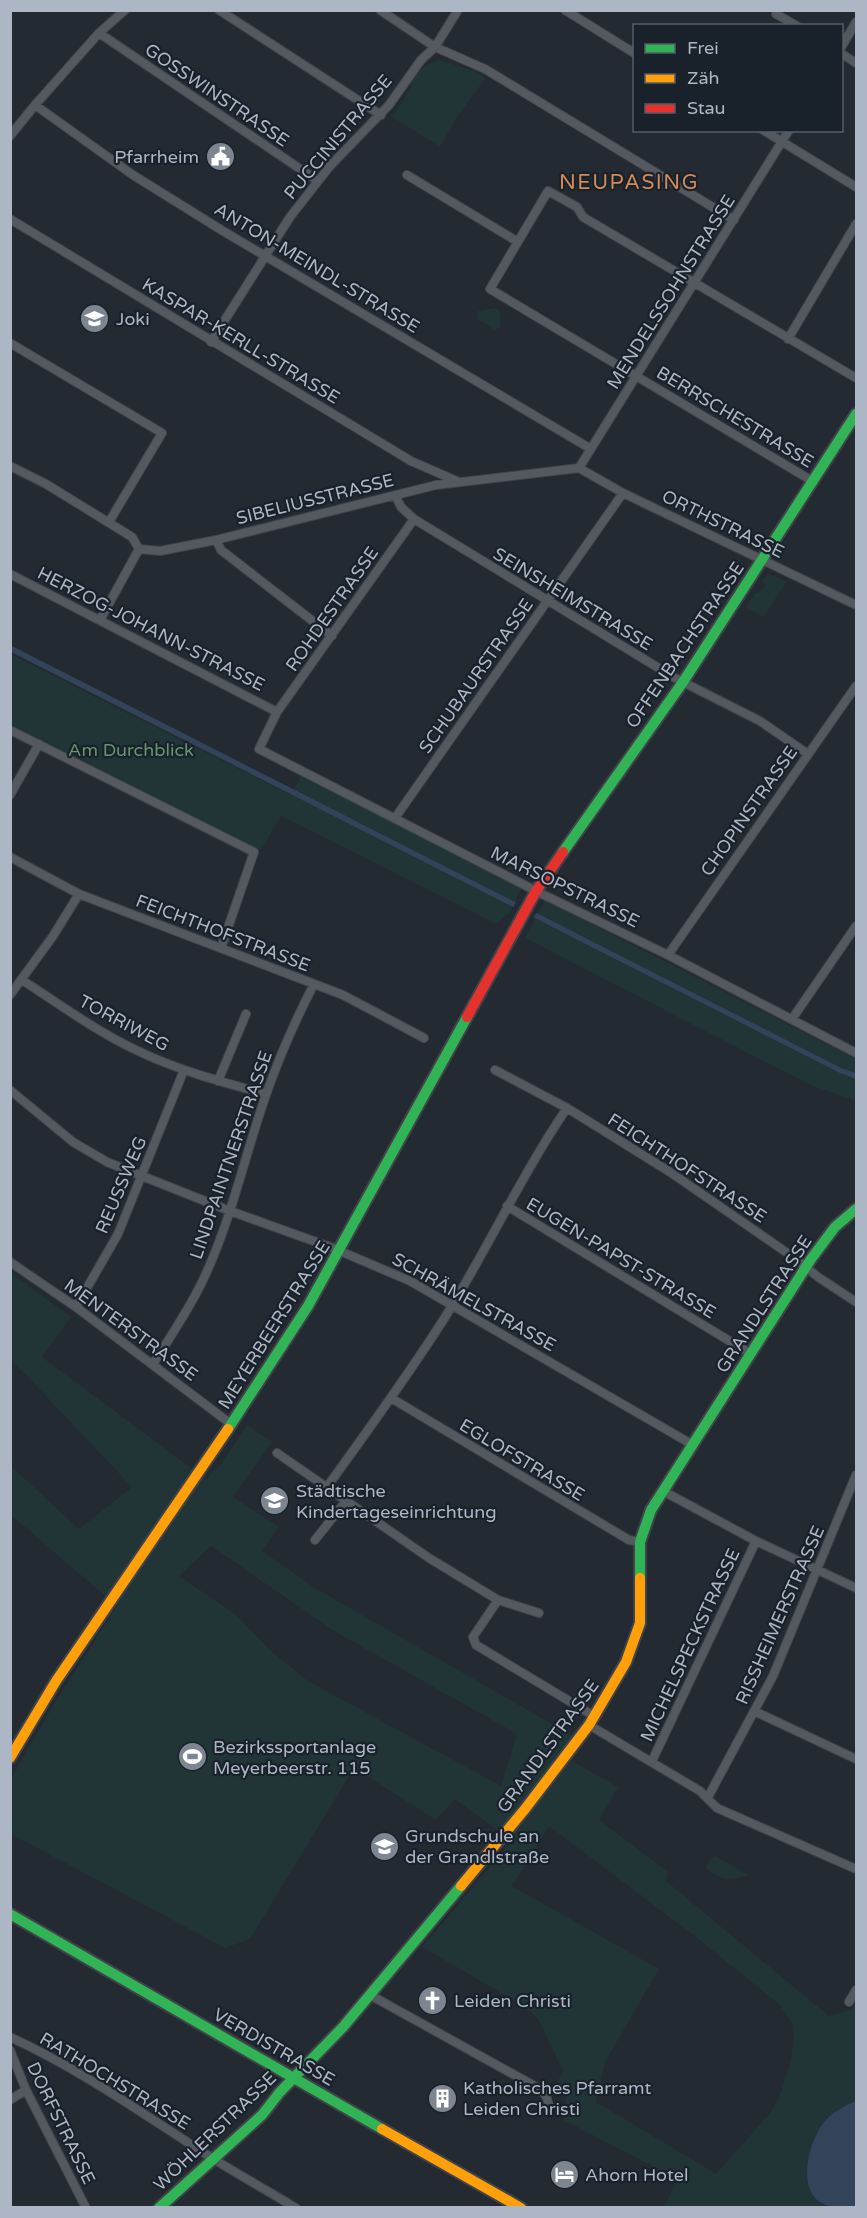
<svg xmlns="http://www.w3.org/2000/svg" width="867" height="2218" viewBox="0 0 867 2218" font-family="'Varela Round',sans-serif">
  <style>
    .green { fill: #213436; fill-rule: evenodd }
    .water { fill: #32435a }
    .pier { fill: #242a31 }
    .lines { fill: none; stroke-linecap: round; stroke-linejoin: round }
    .street-casing { stroke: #40444a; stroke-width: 10 }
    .fast-casing { stroke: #40444a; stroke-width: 14 }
    .slow-casing { stroke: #40444a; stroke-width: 14 }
    .jam-casing { stroke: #40444a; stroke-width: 14 }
    .street { stroke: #545960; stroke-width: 8 }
    .fast { stroke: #30b455; stroke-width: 10 }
    .slow { stroke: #ff9f0a; stroke-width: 10 }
    .jam { stroke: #e5322d; stroke-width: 10 }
    .labels { text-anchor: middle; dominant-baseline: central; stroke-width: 4.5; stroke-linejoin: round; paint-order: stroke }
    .street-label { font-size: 18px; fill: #adb6c4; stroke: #19212b }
    .poi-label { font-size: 18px; fill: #adb6c4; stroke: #19212b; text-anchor: start }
    .park-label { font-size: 18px; fill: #65946e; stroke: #19212b }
    .quarter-label { font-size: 21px; letter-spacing: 1.5px; fill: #d38a59; stroke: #19212b }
  </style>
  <rect width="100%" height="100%" fill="#242a31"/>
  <path class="green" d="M 440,60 L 474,71 L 486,78 L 457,117 L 440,147 L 392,117 L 412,86 L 410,84 C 418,71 425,63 440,60 Z
    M 495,308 L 500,312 L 500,327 L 495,330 L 477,319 L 478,311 Z
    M 769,574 L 787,581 L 763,617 L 746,607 L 755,593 L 759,593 L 766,585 L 762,581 Z
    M 10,654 L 291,795 L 301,776 L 522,888 L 509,913 L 496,924 L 281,816 L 261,850 L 11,724 Z
    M 545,900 L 856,1059 L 856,1101 L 810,1085 L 525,938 Z
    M 11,1273 L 71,1317 L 42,1357 L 207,1480 L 213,1471 L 220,1466 L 247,1425 L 272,1442 L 233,1497 L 279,1527 L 262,1551 L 315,1588 L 573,1736 L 560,1754 L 618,1787 L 599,1820 L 668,1872 L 666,1881 L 829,2016 L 852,2009 L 856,2002 L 856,2207 L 664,2207 L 678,2179 L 563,2120 L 566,2095 L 555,2087 L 563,2071 L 538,2019 L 524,2006 L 422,1947 L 512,1841 L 455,1799 L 436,1820 L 354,1768 L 250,1939 L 225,1948 L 11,1834 L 11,1779 L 55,1702 L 117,1606 L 11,1515 L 10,1465 L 79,1529 L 132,1487 L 24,1373 L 11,1361 ZM 211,1546 L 334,1631 L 517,1734 L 501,1786 L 308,1681 L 271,1651 L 235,1614 L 179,1576 ZM 549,1826 L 692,1934 L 780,2005 L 793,2025 L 794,2037 L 791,2060 L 779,2098 L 769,2114 L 716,2174 L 596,2102 L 605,2062 L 659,1969 L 512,1886 Z
    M 715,1856 L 749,1875 C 733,1881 718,1881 706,1868 L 709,1860 Z"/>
  <path class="water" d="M 10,645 L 841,1068 L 856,1073 L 856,1079 L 840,1073 L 11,652 Z
    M 856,2101 L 856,2207 C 844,2208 831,2209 820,2202 C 796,2187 810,2138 825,2121 C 834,2111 844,2106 856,2101 Z"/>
  <path class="pier" d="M 517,900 L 538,910 L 532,920 L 512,910 Z"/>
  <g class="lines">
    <defs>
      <path id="street" d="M 219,10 L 381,115
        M 380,10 L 435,47 L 485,69 L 734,220
        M 565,10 L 634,53
        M 776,14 L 797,26
        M 99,33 L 318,181
        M 842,46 L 856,22
        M 842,54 L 856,63
        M 35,105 L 133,175 L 223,231 L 591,449
        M 763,130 L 856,187
        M 10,136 L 35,105 L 99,33 L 125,10
        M 407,175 L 518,242
        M 10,219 L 411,461 L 459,482
        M 788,339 L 856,224
        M 211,342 L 290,217 L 330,166 L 389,105 L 421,60 L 435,47 L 458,10
        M 10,343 L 162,433 L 109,522
        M 10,466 L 46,484 L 132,537 L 139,549
        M 579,468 L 789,130
        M 579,468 L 623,493 L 856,605
        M 814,482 L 490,289 L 548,191 L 577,207 L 583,217 L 856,378
        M 395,495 L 401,507 L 414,519 L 675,678 L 760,721 L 808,754
        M 414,519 L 277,712 L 259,749 L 542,894 L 668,955 L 856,1053
        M 216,540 L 221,550 L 332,636
        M 139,549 L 160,551 L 216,540 L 436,485 L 579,468
        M 10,574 L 277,712
        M 100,620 L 139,549
        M 10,730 L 254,852 L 221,948
        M 10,795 L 39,744
        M 395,818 L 623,493
        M 10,857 L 79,894 L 343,995 L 424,1038
        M 668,955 L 856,686
        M 22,980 C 59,1004 96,1031 136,1050 C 177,1070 222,1082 266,1094
        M 10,995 L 53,936 L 79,894
        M 792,1019 L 856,926
        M 495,1070 L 567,1108 L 670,1172 L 796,1259 L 818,1277 L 856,1302
        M 218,1081 L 246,1014
        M 10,1090 L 73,1142 L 107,1162 L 230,1211 L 333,1248 L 410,1281 L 693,1445
        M 507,1206 L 751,1354
        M 10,1262 L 76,1307 L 231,1424
        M 76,1307 L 118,1234 L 184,1070
        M 153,1364 C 171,1336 190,1308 204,1278 C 232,1218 245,1154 267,1092 C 280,1055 296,1019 314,984
        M 391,1398 L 629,1540 L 640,1542
        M 277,1453 L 429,1558 L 498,1600 L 539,1613
        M 327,1487 C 368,1430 410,1373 447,1314 C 489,1246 522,1174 567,1108
        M 663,1491 L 756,1541 L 856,1588
        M 315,1540 L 346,1501
        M 498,1600 L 473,1637 L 476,1645 L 594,1716
        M 754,1711 L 856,1759
        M 589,1725 L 700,1791 L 717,1808 L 856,1869
        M 652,1761 L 756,1541
        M 708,1797 L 773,1676 L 856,1475
        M 370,1995 L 540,2089 L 546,2096 L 549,2105
        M 849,2002 L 856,1990
        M 10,2037 C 82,2070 146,2116 212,2158 C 239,2175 268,2191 296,2208
        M 10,2050 L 26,2090 L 86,2208
        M 10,2100 L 26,2090"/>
      <path id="fast" d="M 563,852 L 683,682 L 856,414
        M 228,1429 L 308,1306 L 467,1017
        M 640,1578 L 640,1542 L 651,1510 L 811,1259 L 835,1227 L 856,1209
        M 10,1914 L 382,2129
        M 159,2208 L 262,2115 L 280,2092 L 343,2027 L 461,1886"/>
      <path id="slow" d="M 10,1758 L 56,1681 L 228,1429
        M 461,1886 L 525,1809 L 589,1725 L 626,1662 L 640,1623 L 640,1578
        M 382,2129 L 521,2208"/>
      <path id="jam" d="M 467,1017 L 536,891 L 563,852"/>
    </defs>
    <use href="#street" class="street-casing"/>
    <use href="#fast" class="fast-casing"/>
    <use href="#slow" class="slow-casing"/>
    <use href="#jam" class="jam-casing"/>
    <use href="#street" class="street"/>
    <use href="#fast" class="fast"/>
    <use href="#slow" class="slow"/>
    <use href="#jam" class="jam"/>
  </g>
  <defs>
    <symbol id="civic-disc" viewBox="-11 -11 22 22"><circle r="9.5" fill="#7d8591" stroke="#19212b"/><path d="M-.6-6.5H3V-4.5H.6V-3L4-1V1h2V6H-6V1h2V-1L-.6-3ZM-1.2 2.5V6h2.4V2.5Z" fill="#fff"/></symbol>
    <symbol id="school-disc" viewBox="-11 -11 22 22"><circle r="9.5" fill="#7d8591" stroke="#19212b"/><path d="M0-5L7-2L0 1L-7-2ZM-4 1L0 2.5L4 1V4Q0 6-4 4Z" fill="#fff"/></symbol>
    <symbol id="stadium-disc" viewBox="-11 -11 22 22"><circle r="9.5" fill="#7d8591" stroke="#19212b"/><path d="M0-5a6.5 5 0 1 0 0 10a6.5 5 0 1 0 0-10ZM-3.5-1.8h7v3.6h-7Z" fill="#fff"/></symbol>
    <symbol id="church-disc" viewBox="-11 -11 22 22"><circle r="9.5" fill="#7d8591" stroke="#19212b"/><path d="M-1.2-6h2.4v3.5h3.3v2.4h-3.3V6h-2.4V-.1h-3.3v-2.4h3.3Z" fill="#fff"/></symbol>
    <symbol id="building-disc" viewBox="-11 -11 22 22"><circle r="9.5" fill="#7d8591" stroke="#19212b"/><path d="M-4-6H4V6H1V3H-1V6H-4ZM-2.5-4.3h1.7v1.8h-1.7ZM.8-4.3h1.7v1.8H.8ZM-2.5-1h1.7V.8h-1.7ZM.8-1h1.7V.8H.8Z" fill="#fff"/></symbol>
    <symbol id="hotel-disc" viewBox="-11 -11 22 22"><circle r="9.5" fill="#7d8591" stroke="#19212b"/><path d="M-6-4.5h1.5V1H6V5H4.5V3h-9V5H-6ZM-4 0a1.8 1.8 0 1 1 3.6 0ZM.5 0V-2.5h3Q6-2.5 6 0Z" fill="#fff"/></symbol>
  </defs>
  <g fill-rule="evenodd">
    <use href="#civic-disc" x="204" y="140" width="33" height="33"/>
    <use href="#school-disc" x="78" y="302" width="33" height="33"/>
    <use href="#school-disc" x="258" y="1484" width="33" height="33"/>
    <use href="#stadium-disc" x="176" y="1740" width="33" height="33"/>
    <use href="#school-disc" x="368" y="1830" width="33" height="33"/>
    <use href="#church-disc" x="416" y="1984" width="33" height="33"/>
    <use href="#building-disc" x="426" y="2082" width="33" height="33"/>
    <use href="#hotel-disc" x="548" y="2158" width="33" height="33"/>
  </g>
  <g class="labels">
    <g class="street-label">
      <text transform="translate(217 95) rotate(34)">GOSSWINSTRASSE</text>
      <text transform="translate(338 137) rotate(-50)">PUCCINISTRASSE</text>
      <text transform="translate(317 268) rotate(31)">ANTON-MEINDL-STRASSE</text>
      <text transform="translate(671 292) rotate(-58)">MENDELSSOHNSTRASSE</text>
      <text transform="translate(241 341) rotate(31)">KASPAR-KERLL-STRASSE</text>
      <text transform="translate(735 417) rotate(31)">BERRSCHESTRASSE</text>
      <text transform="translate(315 499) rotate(-14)">SIBELIUSSTRASSE</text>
      <text transform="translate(723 524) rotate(26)">ORTHSTRASSE</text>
      <text transform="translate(573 599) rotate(31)">SEINSHEIMSTRASSE</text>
      <text transform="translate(332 609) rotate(-55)">ROHDESTRASSE</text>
      <text transform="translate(151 629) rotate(27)">HERZOG-JOHANN-STRASSE</text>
      <text transform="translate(685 645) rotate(-56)">OFFENBACHSTRASSE</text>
      <text transform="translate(476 676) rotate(-55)">SCHUBAURSTRASSE</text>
      <text transform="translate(749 811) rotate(-55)">CHOPINSTRASSE</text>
      <text transform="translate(565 887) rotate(26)">MARSOPSTRASSE</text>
      <text transform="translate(223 933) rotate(21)">FEICHTHOFSTRASSE</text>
      <text transform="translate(124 1023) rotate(28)">TORRIWEG</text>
      <text transform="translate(231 1155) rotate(-71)">LINDPAINTNERSTRASSE</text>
      <text transform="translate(687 1168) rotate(33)">FEICHTHOFSTRASSE</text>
      <text transform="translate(121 1185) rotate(-67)">REUSSWEG</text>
      <text transform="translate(621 1258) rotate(31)">EUGEN-PAPST-STRASSE</text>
      <text transform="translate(474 1302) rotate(29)">SCHRÄMELSTRASSE</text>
      <text transform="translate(764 1304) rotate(-57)">GRANDLSTRASSE</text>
      <text transform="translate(274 1325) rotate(-58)">MEYERBEERSTRASSE</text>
      <text transform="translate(131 1330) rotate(36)">MENTERSTRASSE</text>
      <text transform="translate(522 1460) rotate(31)">EGLOFSTRASSE</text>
      <text transform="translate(780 1615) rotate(-66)">RISSHEIMERSTRASSE</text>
      <text transform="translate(690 1645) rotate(-65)">MICHELSPECKSTRASSE</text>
      <text transform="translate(548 1746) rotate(-54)">GRANDLSTRASSE</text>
      <text transform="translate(274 2047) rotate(30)">VERDISTRASSE</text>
      <text transform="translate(115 2081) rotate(31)">RATHOCHSTRASSE</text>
      <text transform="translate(61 2123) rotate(64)">DORFSTRASSE</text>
      <text transform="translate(215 2131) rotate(-44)">WÖHLERSTRASSE</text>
    </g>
    <g class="poi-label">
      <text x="199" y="157" text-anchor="end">Pfarrheim</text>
      <text x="116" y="319">Joki</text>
      <text x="296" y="1491">Städtische<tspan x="296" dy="21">Kindertageseinrichtung</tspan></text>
      <text x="213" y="1747">Bezirkssportanlage<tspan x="213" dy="21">Meyerbeerstr. 115</tspan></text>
      <text x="405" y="1836">Grundschule an<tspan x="405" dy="21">der Grandlstraße</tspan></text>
      <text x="454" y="2001">Leiden Christi</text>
      <text x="463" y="2088">Katholisches Pfarramt<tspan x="463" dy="21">Leiden Christi</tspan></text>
      <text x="585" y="2175">Ahorn Hotel</text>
    </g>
    <g class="park-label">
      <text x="131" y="750">Am Durchblick</text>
    </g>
    <g class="quarter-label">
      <text x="629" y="182">NEUPASING</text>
    </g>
  </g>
  <rect width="867" height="2218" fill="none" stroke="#adb6c4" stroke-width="24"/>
  <rect x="633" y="24" width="210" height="108" fill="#19212b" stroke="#545d68" stroke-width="1.5"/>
  <rect x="645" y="44" width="30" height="9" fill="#30b455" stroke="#545d68" stroke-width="1.5"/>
  <text x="687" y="54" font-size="18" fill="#adb6c4">Frei</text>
  <rect x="645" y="74" width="30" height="9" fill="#ff9f0a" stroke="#545d68" stroke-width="1.5"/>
  <text x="687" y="84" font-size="18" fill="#adb6c4">Zäh</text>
  <rect x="645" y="104" width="30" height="9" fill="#e5322d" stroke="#545d68" stroke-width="1.5"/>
  <text x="687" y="114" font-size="18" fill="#adb6c4">Stau</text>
</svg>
